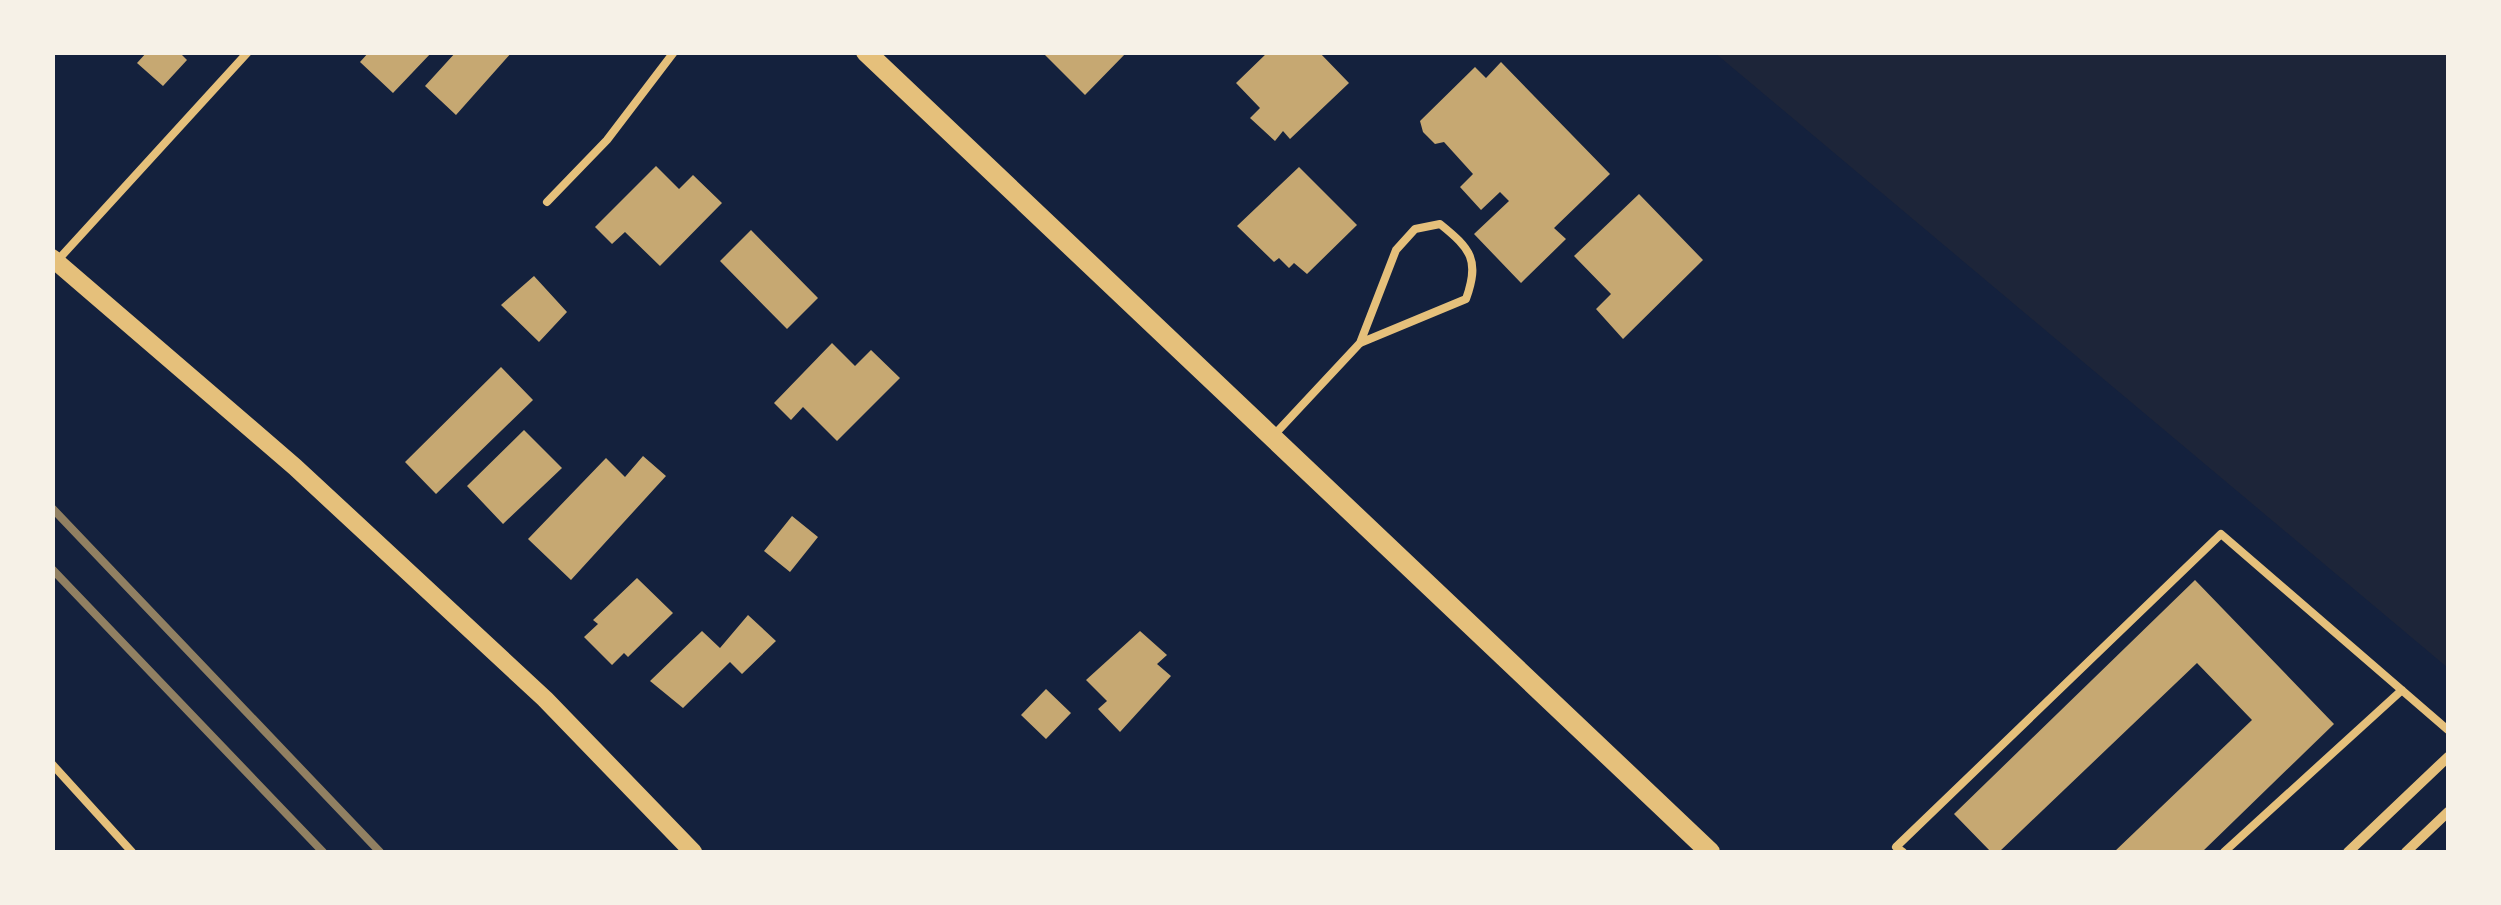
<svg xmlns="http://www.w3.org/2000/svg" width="2501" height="905" viewBox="0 0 2501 905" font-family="Ubuntu,sans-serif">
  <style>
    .green { fill: #1d2539 }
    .building { fill: #c6a872 }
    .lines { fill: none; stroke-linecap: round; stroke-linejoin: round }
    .service { stroke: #e5c07b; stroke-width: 8 }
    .minor { stroke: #e5c07b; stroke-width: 10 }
    .tertiary { stroke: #e5c07b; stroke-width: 18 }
    .secondary { stroke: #e5c07b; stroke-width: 20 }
    .rail { stroke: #918062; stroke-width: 8 }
  </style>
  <rect width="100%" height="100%" fill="#14213d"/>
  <path class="green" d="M 1715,53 L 2448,53 L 2448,668 Z"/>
  <path class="building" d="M 147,52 L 179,52 L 187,60 L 163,86 L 137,63 Z
    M 369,52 L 432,52 L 393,93 L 360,62 Z
    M 456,52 L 512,52 L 456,115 L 425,86 Z
    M 1042,52 L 1127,52 L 1085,95 Z
    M 1268,52 L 1319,52 L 1349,83 L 1290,139 L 1283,131 L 1275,141 L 1250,118 L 1260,108 L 1236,83 Z
    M 1501,62 L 1610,174 L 1554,228 L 1566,239 L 1521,283 L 1474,234 L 1509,201 L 1500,192 L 1481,210 L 1460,187 L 1473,174 L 1444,142 L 1435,144 L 1423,132 L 1420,121 L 1475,67 L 1486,78 Z
    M 656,166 L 679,189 L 693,175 L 722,203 L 660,266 L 625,232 L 612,244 L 595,227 Z
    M 1299,167 L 1357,225 L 1307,274 L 1294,263 L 1289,268 L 1279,258 L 1274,262 L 1237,226 Z
    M 1639,194 L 1703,260 L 1623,339 L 1596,309 L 1611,294 L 1574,256 Z
    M 751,230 L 818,298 L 787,329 L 720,261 Z
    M 534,276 L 567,312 L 539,342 L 501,305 Z
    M 832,343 L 855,366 L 871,350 L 900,378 L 837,441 L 803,407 L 791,420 L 774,403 Z
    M 501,367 L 533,400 L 436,494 L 405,462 Z
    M 524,430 L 562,468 L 503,524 L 467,486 Z
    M 643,456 L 666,476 L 571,580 L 528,539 L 606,458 L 625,477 Z
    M 792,516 L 818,537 L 790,572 L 764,551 Z
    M 637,578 L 673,613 L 628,657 L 624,653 L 612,665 L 584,637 L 598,624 L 593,620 Z
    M 2195,580 L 2334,724 L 2202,852 L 2114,852 L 2252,720 L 2197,663 L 1999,852 L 1991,852 L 1954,814 Z
    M 748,615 L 776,641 L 742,674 L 730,662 L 683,708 L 650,681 L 702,631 L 720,648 Z
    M 1140,631 L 1167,655 L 1157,664 L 1171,676 L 1120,732 L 1098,709 L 1107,701 L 1086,680 Z
    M 1046,689 L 1071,713 L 1046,739 L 1021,715 Z"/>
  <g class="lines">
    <path class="service" d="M 547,202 L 607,140 L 674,52
      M 57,261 L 248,52
      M 1275,434 L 1360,343 L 1466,299 C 1480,260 1471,249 1440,224 L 1415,229 L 1396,250 L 1360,343
      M 52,764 L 132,852
      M 1903,852 L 1896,847 L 2221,534 L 2448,730
      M 2224,852 L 2402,690"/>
    <path class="minor" d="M 2348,852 L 2448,757
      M 2406,852 L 2448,812"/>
    <path class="tertiary" d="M 52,258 L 295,467 L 545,699 L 693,852"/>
    <path class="secondary" d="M 866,52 L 1710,852"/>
    <path class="rail" d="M 52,508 L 380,852
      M 52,569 L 323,852"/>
  </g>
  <rect width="2501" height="905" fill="none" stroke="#f6f1e7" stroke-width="110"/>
</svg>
